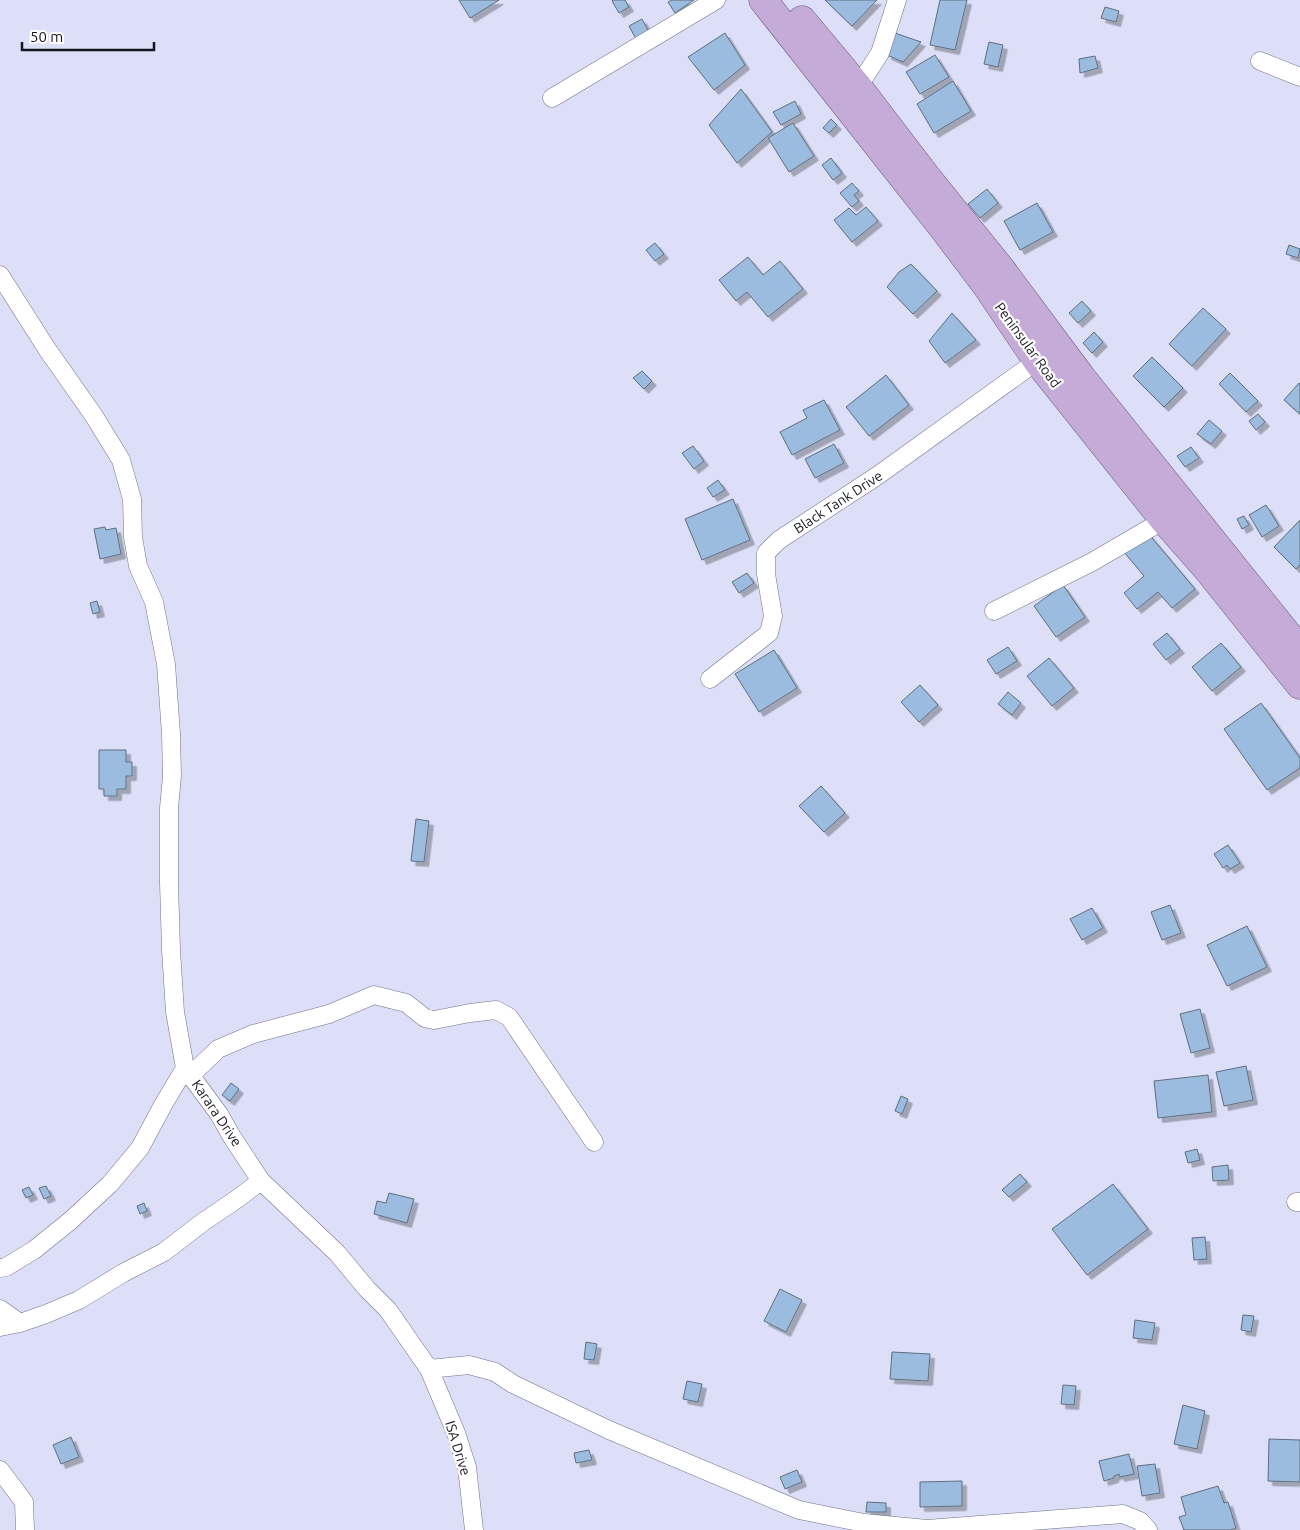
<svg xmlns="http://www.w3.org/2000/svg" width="1300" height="1530" viewBox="0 0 1300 1530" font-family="Ubuntu,sans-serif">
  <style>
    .building { fill: #9bbbdf; stroke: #5f6e7f; filter: url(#shadow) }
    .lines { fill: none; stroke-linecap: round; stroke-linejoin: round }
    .minor-casing { stroke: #707287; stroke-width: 19 }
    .primary-casing { stroke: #6e5285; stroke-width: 29 }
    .minor { stroke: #fff; stroke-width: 18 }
    .primary { stroke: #c5abd7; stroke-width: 28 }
    .labels { text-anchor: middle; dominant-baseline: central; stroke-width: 4.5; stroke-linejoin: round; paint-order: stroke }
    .street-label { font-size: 14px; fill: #15161e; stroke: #fff }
  </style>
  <defs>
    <filter id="shadow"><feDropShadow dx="4.5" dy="4.5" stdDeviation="0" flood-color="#0004"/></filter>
  </defs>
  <rect width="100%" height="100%" fill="#dcdff7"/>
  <path class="building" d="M 459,0 L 499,0 L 470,18 Z
    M 613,0 L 625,0 L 629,7 L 619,13 L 612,1 Z
    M 672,0 L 694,0 L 675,13 L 668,2 Z
    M 825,0 L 877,0 L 852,26 Z
    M 940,0 L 967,0 L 955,50 L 930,45 Z
    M 1105,7 L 1119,11 L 1116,22 L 1101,18 Z
    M 642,19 L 649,32 L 636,39 L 629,26 Z
    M 892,32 L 921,42 L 903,62 L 887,55 Z
    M 725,33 L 745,65 L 714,90 L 688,57 Z
    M 989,42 L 1003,45 L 998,67 L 984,64 Z
    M 935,55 L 949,77 L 920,94 L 906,72 Z
    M 1095,56 L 1098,68 L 1080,73 L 1079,59 Z
    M 953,81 L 971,111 L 934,133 L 917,104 Z
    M 741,89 L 772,132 L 737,163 L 709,125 Z
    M 795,101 L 801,114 L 781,125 L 773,112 Z
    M 831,119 L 837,125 L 829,133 L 823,128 Z
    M 793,123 L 814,156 L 789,172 L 768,138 Z
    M 831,158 L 842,173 L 833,180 L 822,165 Z
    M 852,183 L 859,191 L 854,195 L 859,201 L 852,207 L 840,193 Z
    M 987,189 L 998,203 L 980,218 L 968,204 Z
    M 1037,203 L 1053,232 L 1020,250 L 1004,221 Z
    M 866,207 L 878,221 L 852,242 L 834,220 L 849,208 L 856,215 Z
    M 655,243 L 664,254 L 655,261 L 646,250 Z
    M 1289,245 L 1300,249 L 1298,258 L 1286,254 Z
    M 748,257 L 763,275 L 780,261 L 803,289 L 768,317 L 747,292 L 736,301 L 719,280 Z
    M 911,264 L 937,291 L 913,314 L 887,287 L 899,272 Z
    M 1082,301 L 1091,311 L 1078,323 L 1069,313 Z
    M 1203,308 L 1226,329 L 1192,366 L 1169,344 Z
    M 952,313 L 976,340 L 945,363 L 929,341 Z
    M 1094,332 L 1103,342 L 1092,353 L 1083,343 Z
    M 1152,357 L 1183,388 L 1164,407 L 1133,376 Z
    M 642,371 L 652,381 L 644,389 L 633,378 Z
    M 1230,373 L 1258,401 L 1246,412 L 1219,384 Z
    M 886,375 L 909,405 L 869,436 L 846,407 Z
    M 1299,383 L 1300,384 L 1300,414 L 1284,400 Z
    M 824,400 L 840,430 L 792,455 L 780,432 L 807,418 L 803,410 Z
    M 1258,414 L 1265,422 L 1256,430 L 1249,421 Z
    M 1209,420 L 1222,431 L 1211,444 L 1197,434 Z
    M 834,444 L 844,463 L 815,478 L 805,459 Z
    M 693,446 L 704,461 L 694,469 L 682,453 Z
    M 1191,447 L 1199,458 L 1185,467 L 1177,456 Z
    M 718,480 L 725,490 L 713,497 L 707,488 Z
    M 733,499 L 750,540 L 702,560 L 685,519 Z
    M 1266,505 L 1279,526 L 1262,537 L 1249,515 Z
    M 1244,516 L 1249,525 L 1242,529 L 1237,519 Z
    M 1300,520 L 1300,565 L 1296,569 L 1274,547 Z
    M 105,527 L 106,530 L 116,528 L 121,554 L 100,559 L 94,529 Z
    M 1147,532 L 1195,589 L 1172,608 L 1158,592 L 1137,609 L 1124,593 L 1144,576 L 1124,552 Z
    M 747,573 L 754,583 L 739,593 L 732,582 Z
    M 1063,585 L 1085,617 L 1056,637 L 1034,606 Z
    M 97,601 L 100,612 L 93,614 L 90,603 Z
    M 1167,633 L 1180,649 L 1166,660 L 1153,644 Z
    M 1221,643 L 1241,667 L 1212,691 L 1192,667 Z
    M 1008,647 L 1017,661 L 996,674 L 987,660 Z
    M 774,650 L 797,688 L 759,712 L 735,674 Z
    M 1049,658 L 1074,688 L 1052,706 L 1027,676 Z
    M 920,685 L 938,705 L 919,722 L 901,702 Z
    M 1008,692 L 1021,703 L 1012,715 L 998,704 Z
    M 1261,703 L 1300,758 L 1300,768 L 1267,790 L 1224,729 Z
    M 99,750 L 126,750 L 126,762 L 132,762 L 132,776 L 126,776 L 126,789 L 117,789 L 117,796 L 104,796 L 104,789 L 99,789 Z
    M 821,786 L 845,813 L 824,832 L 799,806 Z
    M 416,819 L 429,821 L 424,862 L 411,861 Z
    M 1228,845 L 1240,863 L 1230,869 L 1227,865 L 1223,868 L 1214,854 Z
    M 1170,905 L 1181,933 L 1162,940 L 1151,912 Z
    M 1092,908 L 1103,928 L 1082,940 L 1070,919 Z
    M 1247,926 L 1267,967 L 1227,986 L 1207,945 Z
    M 1200,1009 L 1210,1048 L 1191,1053 L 1180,1014 Z
    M 1246,1066 L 1253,1100 L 1224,1106 L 1216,1072 Z
    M 1208,1075 L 1212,1112 L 1158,1118 L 1154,1081 Z
    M 231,1083 L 239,1089 L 230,1101 L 222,1095 Z
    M 901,1096 L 908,1099 L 902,1114 L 895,1111 Z
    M 1197,1149 L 1200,1160 L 1188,1163 L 1185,1152 Z
    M 1228,1165 L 1229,1180 L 1213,1181 L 1212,1167 Z
    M 1020,1174 L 1027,1182 L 1009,1197 L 1002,1190 Z
    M 1113,1184 L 1148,1229 L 1087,1275 L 1052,1229 Z
    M 46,1186 L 51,1196 L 44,1199 L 39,1188 Z
    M 29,1187 L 33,1195 L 26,1198 L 22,1190 Z
    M 389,1193 L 414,1199 L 407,1223 L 374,1214 L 377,1201 L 386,1203 Z
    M 144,1203 L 147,1211 L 140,1214 L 137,1206 Z
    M 1205,1237 L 1207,1259 L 1194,1260 L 1192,1238 Z
    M 780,1289 L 802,1300 L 786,1332 L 764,1321 Z
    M 1243,1315 L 1254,1316 L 1251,1332 L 1241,1330 Z
    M 1135,1320 L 1155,1323 L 1152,1340 L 1133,1338 Z
    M 586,1342 L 597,1344 L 594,1360 L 584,1359 Z
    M 892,1352 L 930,1354 L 928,1381 L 890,1379 Z
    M 687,1381 L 702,1384 L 698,1402 L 683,1399 Z
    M 1063,1385 L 1076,1386 L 1074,1405 L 1061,1404 Z
    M 1183,1405 L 1205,1411 L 1197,1449 L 1174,1444 Z
    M 71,1437 L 79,1457 L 61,1464 L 53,1445 Z
    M 1269,1439 L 1300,1440 L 1300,1482 L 1268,1481 Z
    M 589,1450 L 592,1460 L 576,1463 L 574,1453 Z
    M 1129,1454 L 1134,1474 L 1120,1477 L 1119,1474 L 1114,1476 L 1114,1478 L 1104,1481 L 1099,1461 Z
    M 1155,1464 L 1160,1493 L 1142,1496 L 1137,1466 Z
    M 797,1470 L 802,1482 L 785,1489 L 780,1477 Z
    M 962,1481 L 962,1506 L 920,1507 L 920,1482 Z
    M 1218,1486 L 1224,1503 L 1228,1502 L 1236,1528 L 1231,1530 L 1184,1530 L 1179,1517 L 1186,1515 L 1181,1497 Z
    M 867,1502 L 886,1503 L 886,1512 L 866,1512 Z"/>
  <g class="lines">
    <defs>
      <path id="minor" d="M 1260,61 L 1300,77
        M 858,87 L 880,53 L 897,0
        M 552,98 L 716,0
        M 0,275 L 47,349 L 94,416 L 121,460 L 132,499 L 133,537 L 138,566 L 154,602 L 166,664 L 171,734 L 172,776 L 169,808 L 169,883 L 171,950 L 175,1012 L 185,1068
        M 994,611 L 1092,562 L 1164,520
        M 710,679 L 769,633 L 773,616 L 766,574 L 766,553 L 779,540 L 877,476 L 1044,356
        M 185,1068 L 219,1114 L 232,1137 L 261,1181 L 337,1253 L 367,1289 L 388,1310 L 429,1369 L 456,1433 L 467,1467 L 474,1530
        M 191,1075 L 218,1049 L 253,1034 L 329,1014 L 374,995 L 406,1003 L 425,1018 L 434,1020 L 470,1013 L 496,1010 L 509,1017 L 594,1142
        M 1296,1202 L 1300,1202
        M 0,1268 L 6,1267 L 34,1250 L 70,1221 L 110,1184 L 140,1148 L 163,1105 L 185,1068
        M 0,1309 L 20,1323
        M 0,1327 L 20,1323 L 46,1314 L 79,1300 L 123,1273 L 164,1252 L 203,1222 L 237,1199 L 261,1181
        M 429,1369 L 469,1365 L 495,1372 L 513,1384 L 609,1430 L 799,1510 L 864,1523 L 927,1529 L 1123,1514 L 1140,1521 L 1148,1530
        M 0,1470 L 24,1502 L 25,1530"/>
      <path id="primary" d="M 763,0 L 943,228 L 986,285 L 1038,362 L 1164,520 L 1208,570 L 1300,685
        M 802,20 L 858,87 L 926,176 L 1001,269 L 1082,378 L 1300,650"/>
    </defs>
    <use href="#minor" class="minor-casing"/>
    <use href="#primary" class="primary-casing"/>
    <use href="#minor" class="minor"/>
    <use href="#primary" class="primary"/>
  </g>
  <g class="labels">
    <g class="street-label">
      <text transform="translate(1028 345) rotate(54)">Peninsular Road</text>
      <text transform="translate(838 502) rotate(-33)">Black Tank Drive</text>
      <text transform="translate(217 1113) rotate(56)">Karara Drive</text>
      <text transform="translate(458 1448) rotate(73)">ISA Drive</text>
    </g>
  </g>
  <path d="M22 42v8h132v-8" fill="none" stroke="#15161e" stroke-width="2.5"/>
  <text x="30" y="42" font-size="15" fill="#15161e" stroke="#ffffff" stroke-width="4" paint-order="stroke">50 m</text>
</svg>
